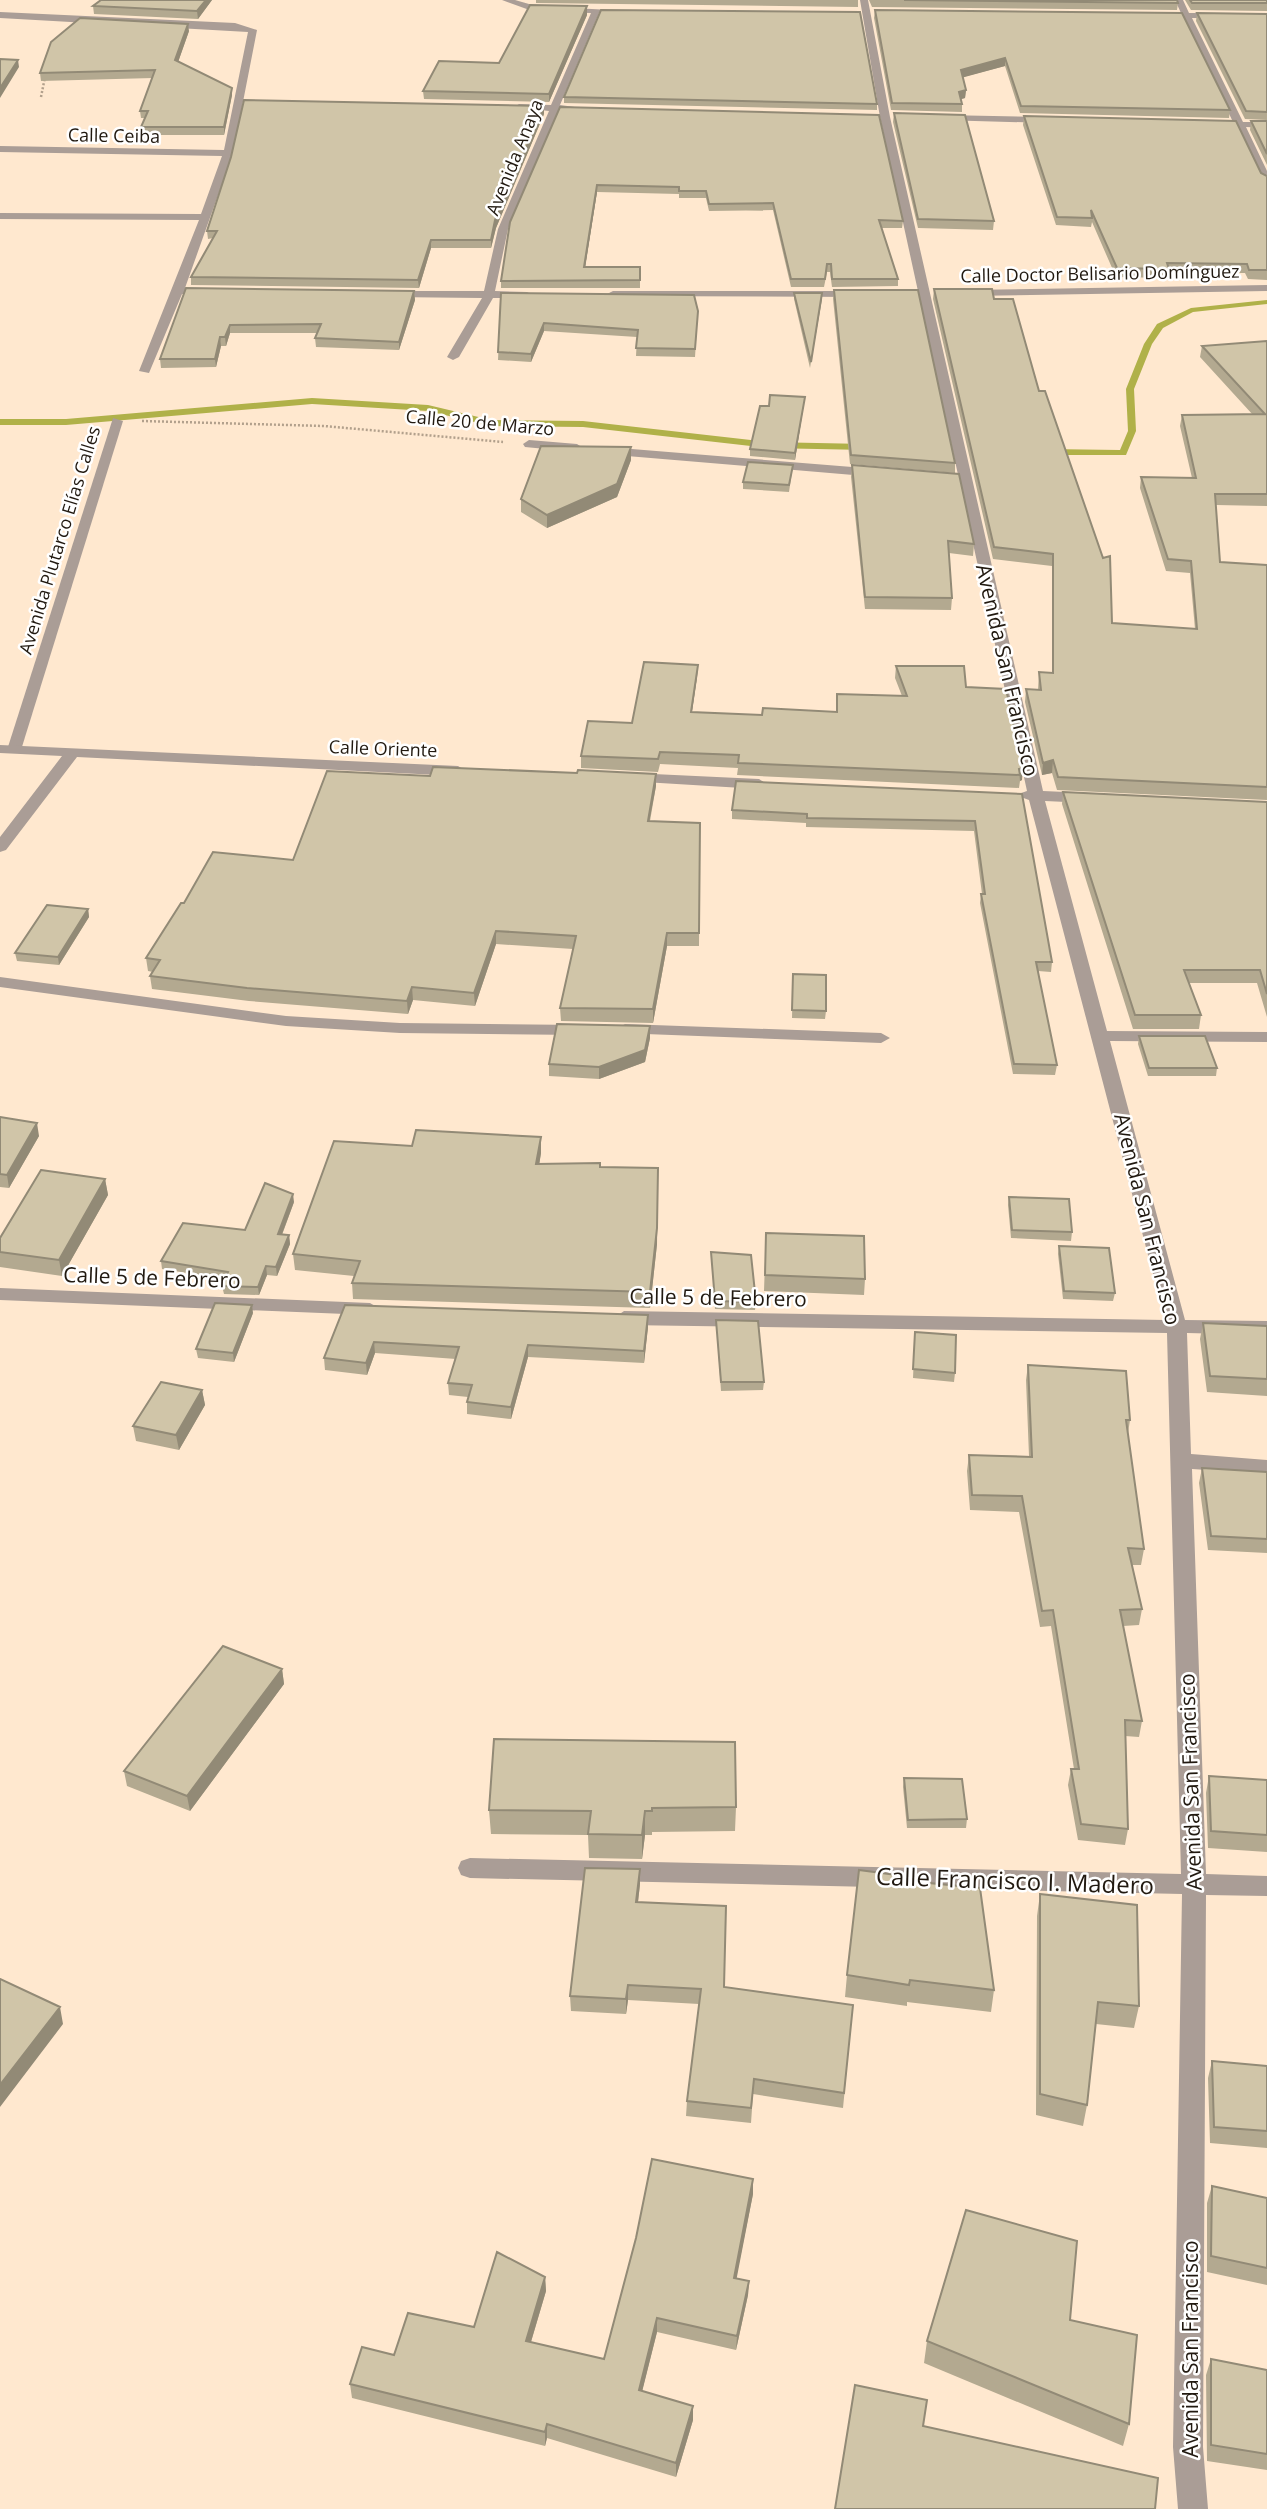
<svg xmlns="http://www.w3.org/2000/svg" width="1267" height="2509" viewBox="0 0 1267 2509" font-family="'Open Sans',sans-serif">
  <style>
    .lines { fill: none; stroke-linecap: round; stroke-linejoin: round }
    .stream { fill: #b0b149; fill-rule: evenodd }
    .path { stroke: #b2a08c; stroke-width: 2.5; stroke-dasharray: 2 2; stroke-linecap: butt }
    .pedestrian { fill: #aa9d96; fill-rule: evenodd }
    .minor { fill: #aa9d96; fill-rule: evenodd }
    .wall { fill: #b3a990 }
    .shaded-wall { fill: #928a76 }
    .building { fill: #d0c5a8; stroke: #928a76; stroke-width: 2 }
    .labels { text-anchor: middle; dominant-baseline: central; stroke-width: 5; stroke-linejoin: round; paint-order: stroke }
    .far-street-label { font-size: 18px; fill: #211910; stroke: #fff }
    .street-label { font-size: 21px; fill: #211910; stroke: #fff }
    .near-street-label { font-size: 24px; fill: #211910; stroke: #fff }
  </style>
  <rect width="100%" height="100%" fill="#ffe8cf"/>
  <g class="lines">
    <path class="stream" d="M 1267,300 L 1267,304 L 1193,312 L 1163,328 L 1152,344 L 1134,389 L 1136,431 L 1126,455 L 1047,455 L 1043,452 L 1047,449 L 1120,450 L 1128,431 L 1126,389 L 1144,344 L 1157,324 L 1191,308 Z
      M 312,398 L 428,405 L 491,420 L 583,421 L 768,442 L 866,444 L 870,447 L 866,450 L 768,448 L 583,427 L 491,426 L 428,411 L 312,404 L 66,425 L 0,425 L 0,419 L 66,419 Z"/>
    <path class="path" d="M 41,97 L 45,77
      M 142,421 L 324,426 L 503,442"/>
    <path class="pedestrian" d="M 113,418 L 123,421 L 21,750 L 19,753 L 9,753 L 7,750 Z"/>
    <path class="minor" d="M 502,0 L 515,0 L 536,6 L 629,11 L 599,13 L 560,105 L 589,109 L 584,112 L 558,111 L 508,229 L 495,291 L 527,292 L 533,295 L 527,298 L 493,298 L 459,357 L 453,360 L 447,357 L 482,298 L 389,297 L 383,294 L 389,291 L 484,291 L 498,229 L 549,111 L 514,107 L 519,104 L 551,105 L 591,13 L 535,12 Z
      M 860,0 L 868,0 L 890,117 L 1043,791 L 1088,793 L 1096,798 L 1088,803 L 1045,801 L 1107,1031 L 1267,1032 L 1267,1042 L 1110,1041 L 1185,1320 L 1267,1321 L 1267,1335 L 1187,1333 L 1191,1454 L 1267,1460 L 1267,1474 L 1192,1469 L 1206,1874 L 1267,1876 L 1267,1896 L 1206,1895 L 1203,2447 L 1208,2509 L 1178,2509 L 1173,2447 L 1182,1894 L 470,1878 L 461,1875 L 458,1868 L 461,1861 L 470,1858 L 1181,1874 L 1167,1333 L 624,1325 L 614,1318 L 624,1311 L 1165,1320 L 1029,800 L 1015,795 L 1027,791 L 880,117 Z
      M 1175,0 L 1183,0 L 1189,13 L 1267,13 L 1267,19 L 1192,18 L 1243,122 L 1267,122 L 1267,128 L 1246,127 L 1267,171 L 1267,184 L 1262,181 L 1236,127 L 1207,124 L 1233,122 L 1183,18 L 1155,15 L 1181,13 Z
      M 0,12 L 235,23 L 257,30 L 233,153 L 185,288 L 212,288 L 217,291 L 212,294 L 182,294 L 149,373 L 139,371 L 199,220 L 0,219 L 0,213 L 201,214 L 222,156 L 0,152 L 0,146 L 224,150 L 248,32 L 0,18 Z
      M 943,115 L 1049,117 L 1054,120 L 1049,123 L 940,120 Z
      M 1267,285 L 1267,291 L 967,296 L 961,293 L 967,290 Z
      M 613,291 L 860,291 L 866,294 L 860,297 L 609,296 L 607,294 Z
      M 529,440 L 577,444 L 583,448 L 577,452 L 525,447 L 523,444 Z
      M 607,447 L 877,469 L 883,473 L 877,477 L 603,454 L 603,448 Z
      M 0,745 L 458,766 L 466,771 L 458,776 L 77,757 L 6,850 L 0,852 L 0,837 L 62,756 L 0,753 Z
      M 632,773 L 759,779 L 767,784 L 759,789 L 627,781 L 624,778 Z
      M 0,977 L 286,1016 L 400,1023 L 581,1025 L 590,1030 L 581,1035 L 400,1033 L 286,1026 L 0,987 Z
      M 625,1024 L 881,1033 L 890,1038 L 881,1043 L 619,1033 L 616,1029 Z
      M 0,1288 L 370,1303 L 380,1309 L 370,1315 L 0,1300 Z"/>
  </g>
  <path class="wall" d="M 101,0 L 212,0 L 198,19 L 94,14 L 93,6 Z
    M 536,0 L 858,0 L 858,7 L 536,3 Z
    M 869,0 L 1177,0 L 1178,3 L 1177,10 L 872,7 Z
    M 1185,0 L 1267,0 L 1267,11 L 1191,10 Z
    M 587,6 L 587,15 L 549,102 L 424,99 L 423,91 L 499,63 Z
    M 875,10 L 1230,110 L 1229,118 L 1020,113 L 1005,66 L 963,77 L 966,90 L 965,98 L 961,99 L 962,104 L 962,112 L 891,110 L 874,18 Z
    M 1197,13 L 1267,14 L 1267,120 L 1245,119 L 1196,21 Z
    M 189,31 L 178,62 L 232,88 L 232,95 L 224,135 L 142,135 L 141,127 L 145,118 L 141,118 L 140,111 L 153,78 L 41,81 L 40,73 Z
    M 564,97 L 877,104 L 877,110 L 564,103 Z
    M 560,107 L 903,221 L 902,228 L 881,228 L 898,279 L 898,286 L 832,287 L 830,272 L 827,272 L 824,287 L 791,287 L 773,210 L 709,211 L 706,198 L 679,198 L 679,194 L 597,192 L 585,267 L 640,267 L 640,288 L 501,288 L 501,281 Z
    M 894,113 L 994,221 L 993,230 L 918,228 L 893,122 Z
    M 544,114 L 496,228 L 491,248 L 431,248 L 419,288 L 191,285 L 191,277 L 213,238 L 208,239 L 207,231 Z
    M 1024,116 L 1267,176 L 1267,280 L 1248,279 L 1245,273 L 1168,273 L 1168,278 L 1116,277 L 1092,222 L 1091,227 L 1056,225 L 1023,125 Z
    M 1251,121 L 1267,122 L 1267,165 L 1250,130 Z
    M 186,288 L 414,291 L 415,300 L 399,350 L 316,347 L 315,338 L 317,333 L 230,333 L 226,346 L 221,346 L 216,367 L 161,368 L 160,359 Z
    M 934,289 L 994,299 L 1039,391 L 1112,623 L 1195,629 L 1190,573 L 1166,571 L 1140,488 L 1141,477 L 1192,478 L 1180,426 L 1182,415 L 1253,415 L 1200,357 L 1202,346 L 1267,341 L 1267,506 L 1216,505 L 1220,562 L 1267,565 L 1267,800 L 1057,790 L 1052,773 L 1042,775 L 1025,702 L 1026,689 L 1038,690 L 1039,672 L 1052,673 L 1052,566 L 993,559 L 933,299 Z
    M 834,290 L 955,463 L 955,473 L 850,464 L 833,299 Z
    M 501,293 L 698,311 L 695,357 L 636,356 L 637,337 L 544,331 L 531,362 L 498,360 Z
    M 794,293 L 822,293 L 810,368 L 794,299 Z
    M 805,397 L 795,460 L 750,456 L 750,449 L 769,406 Z
    M 631,460 L 617,497 L 547,528 L 521,512 L 521,499 Z
    M 793,465 L 789,492 L 743,489 L 743,482 Z
    M 852,465 L 974,544 L 973,556 L 949,553 L 952,598 L 951,610 L 865,609 L 851,477 Z
    M 698,665 L 697,677 L 692,712 L 762,715 L 836,712 L 837,694 L 902,696 L 895,678 L 896,666 L 966,687 L 1006,689 L 1022,780 L 1020,781 L 1019,788 L 737,775 L 738,768 L 660,764 L 658,772 L 581,768 L 581,756 L 632,723 Z
    M 656,786 L 650,821 L 700,823 L 699,946 L 667,946 L 653,1023 L 561,1021 L 560,1008 L 573,949 L 496,944 L 475,1006 L 413,1000 L 408,1014 L 249,1001 L 152,989 L 150,976 L 153,972 L 148,971 L 146,958 L 184,903 L 293,860 Z
    M 1063,792 L 1267,802 L 1267,1017 L 1257,983 L 1189,983 L 1201,1015 L 1199,1029 L 1133,1029 L 1062,804 Z
    M 1022,794 L 1052,962 L 1051,972 L 1038,971 L 1057,1065 L 1055,1075 L 1013,1074 L 980,903 L 981,894 L 982,894 L 974,831 L 806,827 L 806,823 L 732,819 L 732,810 Z
    M 88,909 L 89,917 L 59,965 L 17,961 L 15,953 Z
    M 793,974 L 826,1011 L 825,1019 L 792,1018 Z
    M 1139,1036 L 1217,1068 L 1216,1076 L 1148,1076 L 1138,1044 Z
    M 650,1038 L 645,1062 L 599,1079 L 549,1076 L 549,1064 Z
    M 0,1117 L 39,1136 L 9,1188 L 0,1187 Z
    M 412,1146 L 541,1153 L 539,1164 L 600,1167 L 657,1244 L 650,1308 L 353,1299 L 352,1283 L 354,1276 L 295,1270 L 293,1254 Z
    M 105,1179 L 108,1195 L 62,1276 L 0,1267 L 0,1238 Z
    M 1009,1197 L 1072,1232 L 1071,1241 L 1011,1238 L 1008,1205 Z
    M 294,1202 L 282,1235 L 289,1235 L 290,1244 L 277,1276 L 267,1275 L 259,1295 L 224,1294 L 222,1286 L 225,1279 L 162,1269 L 161,1261 L 245,1230 Z
    M 766,1233 L 865,1279 L 864,1295 L 764,1291 Z
    M 1059,1246 L 1115,1293 L 1113,1301 L 1063,1299 L 1058,1254 Z
    M 711,1252 L 756,1302 L 755,1310 L 715,1309 Z
    M 345,1305 L 648,1315 L 648,1327 L 644,1363 L 528,1357 L 511,1419 L 467,1414 L 467,1402 L 468,1397 L 449,1395 L 448,1383 L 456,1359 L 375,1353 L 367,1375 L 325,1370 L 324,1358 Z
    M 253,1313 L 234,1362 L 198,1358 L 196,1349 Z
    M 716,1320 L 764,1382 L 763,1390 L 721,1391 Z
    M 1203,1323 L 1267,1326 L 1267,1396 L 1207,1392 L 1200,1339 Z
    M 915,1332 L 955,1373 L 954,1382 L 913,1378 Z
    M 1028,1365 L 1130,1420 L 1128,1433 L 1144,1549 L 1141,1565 L 1132,1565 L 1142,1609 L 1139,1625 L 1123,1626 L 1142,1721 L 1139,1737 L 1125,1736 L 1128,1829 L 1125,1845 L 1078,1840 L 1068,1785 L 1071,1769 L 1074,1769 L 1051,1626 L 1040,1627 L 1019,1512 L 970,1510 L 967,1471 L 969,1455 L 1029,1456 L 1026,1380 Z
    M 202,1390 L 205,1405 L 179,1450 L 136,1441 L 133,1426 Z
    M 1202,1468 L 1267,1472 L 1267,1553 L 1208,1550 L 1199,1483 Z
    M 282,1669 L 284,1684 L 190,1811 L 127,1786 L 124,1771 Z
    M 1209,1776 L 1267,1780 L 1267,1852 L 1208,1848 L 1206,1793 Z
    M 904,1778 L 967,1819 L 966,1828 L 907,1828 L 903,1787 Z
    M 736,1807 L 735,1831 L 652,1832 L 652,1835 L 645,1835 L 642,1859 L 589,1858 L 588,1835 L 491,1834 L 489,1810 Z
    M 919,1882 L 994,1990 L 991,2012 L 907,2002 L 907,2006 L 845,1997 L 847,1975 Z
    M 640,1884 L 638,1903 L 724,1987 L 853,2005 L 843,2108 L 753,2094 L 751,2123 L 686,2116 L 687,2101 L 699,2004 L 628,2000 L 626,2014 L 571,2011 L 570,1996 Z
    M 1040,1894 L 1139,2006 L 1134,2028 L 1096,2024 L 1087,2105 L 1083,2126 L 1036,2115 L 1037,1916 Z
    M 1212,2061 L 1267,2066 L 1267,2148 L 1210,2143 L 1208,2078 Z
    M 753,2179 L 753,2194 L 736,2278 L 749,2281 L 748,2295 L 736,2350 L 657,2332 L 642,2391 L 693,2406 L 693,2420 L 676,2477 L 547,2438 L 545,2446 L 352,2398 L 350,2384 L 394,2355 L 474,2327 L 545,2277 L 546,2291 L 531,2342 L 604,2359 Z
    M 1212,2186 L 1267,2198 L 1267,2285 L 1207,2272 L 1207,2203 Z
    M 1070,2320 L 1129,2424 L 1123,2446 L 924,2363 L 927,2341 Z
    M 1211,2359 L 1267,2370 L 1267,2470 L 1207,2461 L 1206,2375 Z"/>
  <path class="shaded-wall" d="M 206,0 L 212,0 L 198,19 L 197,11 Z
    M 587,6 L 587,15 L 549,102 L 549,94 Z
    M 188,24 L 189,31 L 176,68 L 175,60 Z
    M 1005,58 L 1005,66 L 961,78 L 961,70 Z
    M 18,60 L 19,67 L 0,98 L 0,88 Z
    M 232,88 L 232,95 L 224,135 L 224,127 Z
    M 966,90 L 965,98 L 958,100 L 959,92 Z
    M 544,106 L 544,114 L 496,228 L 491,248 L 491,240 L 495,220 Z
    M 597,185 L 597,192 L 584,275 L 584,267 Z
    M 431,240 L 431,248 L 419,288 L 418,280 Z
    M 414,291 L 415,300 L 399,350 L 399,342 Z
    M 822,293 L 822,299 L 810,368 L 811,362 Z
    M 544,323 L 544,331 L 531,362 L 531,354 Z
    M 230,325 L 230,333 L 226,346 L 225,337 Z
    M 220,337 L 221,346 L 216,367 L 215,359 Z
    M 805,397 L 804,403 L 795,460 L 795,453 Z
    M 631,447 L 631,460 L 617,497 L 547,528 L 547,515 Z
    M 698,665 L 697,677 L 690,724 L 691,712 Z
    M 1053,760 L 1052,773 L 1042,775 L 1043,763 Z
    M 1023,768 L 1022,780 L 1020,781 L 1019,769 Z
    M 656,774 L 656,786 L 647,833 L 648,821 Z
    M 88,909 L 89,917 L 59,965 L 58,957 Z
    M 496,931 L 496,944 L 475,1006 L 474,993 Z
    M 667,933 L 667,946 L 653,1023 L 653,1009 Z
    M 412,987 L 413,1000 L 408,1014 L 407,1001 Z
    M 650,1026 L 650,1038 L 645,1062 L 599,1079 L 599,1067 Z
    M 37,1123 L 39,1136 L 9,1188 L 7,1175 Z
    M 541,1137 L 541,1153 L 537,1179 L 536,1164 Z
    M 658,1168 L 657,1244 L 650,1308 L 650,1292 Z
    M 105,1179 L 108,1195 L 62,1276 L 59,1260 Z
    M 293,1194 L 294,1202 L 279,1242 L 278,1234 Z
    M 289,1235 L 290,1244 L 277,1276 L 276,1267 Z
    M 266,1266 L 267,1275 L 259,1295 L 258,1287 Z
    M 252,1305 L 253,1313 L 234,1362 L 233,1353 Z
    M 648,1315 L 648,1327 L 644,1363 L 644,1351 Z
    M 374,1342 L 375,1353 L 367,1375 L 366,1363 Z
    M 528,1345 L 528,1357 L 511,1419 L 511,1407 Z
    M 202,1390 L 205,1405 L 179,1450 L 176,1435 Z
    M 282,1669 L 284,1684 L 190,1811 L 187,1796 Z
    M 645,1811 L 645,1835 L 642,1859 L 642,1835 Z
    M 640,1869 L 640,1884 L 636,1918 L 636,1902 Z
    M 628,1985 L 628,2000 L 626,2014 L 626,1999 Z
    M 60,2007 L 63,2024 L 0,2107 L 0,2085 Z
    M 753,2179 L 753,2194 L 734,2292 L 734,2278 Z
    M 545,2277 L 546,2291 L 527,2355 L 526,2341 Z
    M 749,2281 L 748,2295 L 736,2350 L 737,2336 Z
    M 657,2318 L 657,2332 L 639,2404 L 639,2390 Z
    M 693,2406 L 693,2420 L 676,2477 L 676,2463 Z
    M 547,2424 L 547,2438 L 545,2446 L 545,2432 Z"/>
  <path class="building" d="M 101,0 L 206,0 L 197,11 L 93,6 Z
    M 904,0 L 1177,0 L 1178,3 Z
    M 1190,0 L 1267,0 L 1267,3 L 1192,3 Z
    M 530,5 L 587,6 L 549,94 L 423,91 L 439,61 L 499,63 Z
    M 601,10 L 860,12 L 877,104 L 564,97 Z
    M 875,10 L 1182,13 L 1230,110 L 1021,106 L 1005,58 L 961,70 L 966,90 L 959,92 L 962,104 L 892,103 Z
    M 1197,13 L 1267,14 L 1267,112 L 1246,111 Z
    M 80,18 L 188,24 L 175,60 L 232,88 L 224,127 L 141,127 L 148,111 L 140,111 L 155,70 L 40,73 L 51,42 Z
    M 0,59 L 18,60 L 0,88 Z
    M 244,100 L 544,106 L 495,220 L 491,240 L 431,240 L 418,280 L 191,277 L 217,231 L 207,231 L 231,157 Z
    M 560,107 L 879,115 L 903,221 L 879,220 L 898,279 L 832,279 L 831,264 L 827,264 L 825,279 L 791,279 L 773,203 L 709,204 L 706,191 L 679,191 L 679,187 L 597,185 L 584,267 L 640,267 L 640,280 L 501,281 L 510,222 Z
    M 894,113 L 965,115 L 994,221 L 918,219 Z
    M 1024,116 L 1236,121 L 1261,173 L 1267,176 L 1267,270 L 1249,270 L 1247,264 L 1167,263 L 1169,269 L 1117,268 L 1091,210 L 1092,218 L 1057,217 Z
    M 1251,121 L 1267,121 L 1267,154 Z
    M 186,288 L 414,291 L 399,342 L 315,338 L 321,324 L 230,325 L 225,337 L 220,337 L 215,359 L 160,359 Z
    M 934,289 L 992,289 L 994,299 L 1013,299 L 1039,391 L 1045,391 L 1103,558 L 1110,556 L 1112,623 L 1197,629 L 1191,561 L 1168,559 L 1141,477 L 1196,478 L 1182,415 L 1265,414 L 1202,346 L 1267,341 L 1267,494 L 1215,494 L 1220,562 L 1267,565 L 1267,787 L 1058,777 L 1053,760 L 1043,763 L 1026,689 L 1041,690 L 1039,672 L 1053,673 L 1053,554 L 994,547 Z
    M 834,290 L 918,290 L 955,463 L 851,455 Z
    M 501,293 L 694,295 L 698,311 L 695,349 L 636,348 L 638,330 L 544,323 L 531,354 L 498,352 Z
    M 794,293 L 822,293 L 811,362 Z
    M 770,395 L 805,397 L 795,453 L 750,449 L 760,406 L 769,406 Z
    M 541,446 L 631,447 L 617,484 L 547,515 L 521,499 Z
    M 748,462 L 793,465 L 789,485 L 743,482 Z
    M 852,465 L 959,474 L 974,544 L 948,541 L 952,598 L 865,597 Z
    M 644,662 L 698,665 L 691,712 L 762,715 L 763,708 L 837,712 L 837,694 L 907,696 L 896,666 L 964,666 L 966,687 L 1006,689 L 1023,768 L 1019,769 L 1020,775 L 738,763 L 739,755 L 660,752 L 658,759 L 581,756 L 588,721 L 632,723 Z
    M 433,767 L 577,773 L 578,770 L 656,774 L 648,821 L 700,823 L 699,933 L 667,933 L 653,1009 L 560,1008 L 576,936 L 496,931 L 474,993 L 412,987 L 407,1001 L 247,988 L 150,976 L 160,960 L 146,958 L 181,903 L 184,903 L 213,852 L 293,860 L 327,771 L 430,776 Z
    M 736,781 L 1022,794 L 1052,962 L 1036,962 L 1057,1065 L 1014,1064 L 981,894 L 985,894 L 975,821 L 807,818 L 807,814 L 732,810 Z
    M 1063,792 L 1267,802 L 1267,994 L 1260,970 L 1184,970 L 1201,1015 L 1135,1015 Z
    M 47,905 L 88,909 L 58,957 L 15,953 Z
    M 793,974 L 826,975 L 826,1011 L 792,1010 Z
    M 557,1024 L 650,1026 L 645,1050 L 599,1067 L 549,1064 Z
    M 1139,1036 L 1205,1036 L 1217,1068 L 1149,1068 Z
    M 0,1117 L 37,1123 L 7,1175 L 0,1174 Z
    M 416,1130 L 541,1137 L 536,1164 L 600,1163 L 600,1167 L 658,1168 L 657,1228 L 650,1292 L 352,1283 L 360,1261 L 293,1254 L 334,1141 L 412,1146 Z
    M 41,1170 L 105,1179 L 59,1260 L 0,1252 L 0,1238 Z
    M 265,1183 L 293,1194 L 278,1234 L 289,1235 L 276,1267 L 266,1266 L 258,1287 L 222,1286 L 228,1272 L 161,1261 L 183,1223 L 245,1230 Z
    M 1009,1197 L 1069,1199 L 1072,1232 L 1012,1230 Z
    M 766,1233 L 864,1236 L 865,1279 L 765,1275 Z
    M 1059,1246 L 1109,1248 L 1115,1293 L 1064,1291 Z
    M 711,1252 L 751,1255 L 756,1302 L 715,1301 Z
    M 215,1303 L 252,1305 L 233,1353 L 196,1349 Z
    M 345,1305 L 648,1315 L 644,1351 L 528,1345 L 511,1407 L 467,1402 L 472,1385 L 448,1383 L 459,1347 L 374,1342 L 366,1363 L 324,1358 Z
    M 716,1320 L 758,1321 L 764,1382 L 721,1382 Z
    M 1203,1323 L 1267,1326 L 1267,1379 L 1210,1376 Z
    M 915,1332 L 956,1335 L 955,1373 L 913,1369 Z
    M 1028,1365 L 1126,1371 L 1130,1420 L 1126,1420 L 1144,1549 L 1128,1548 L 1142,1609 L 1120,1610 L 1142,1721 L 1125,1720 L 1128,1829 L 1081,1824 L 1071,1769 L 1079,1769 L 1053,1610 L 1042,1611 L 1022,1496 L 972,1495 L 969,1455 L 1032,1457 Z
    M 161,1382 L 202,1390 L 176,1435 L 133,1426 Z
    M 1202,1468 L 1267,1472 L 1267,1539 L 1211,1536 Z
    M 223,1646 L 282,1669 L 187,1796 L 124,1771 Z
    M 494,1739 L 735,1742 L 736,1807 L 652,1808 L 652,1811 L 645,1811 L 642,1835 L 588,1834 L 591,1811 L 489,1810 Z
    M 1209,1776 L 1267,1780 L 1267,1835 L 1211,1831 Z
    M 904,1778 L 962,1779 L 967,1819 L 908,1820 Z
    M 585,1868 L 640,1869 L 636,1902 L 726,1906 L 724,1987 L 853,2005 L 844,2093 L 754,2079 L 751,2108 L 687,2101 L 701,1989 L 628,1985 L 626,1999 L 570,1996 Z
    M 859,1870 L 919,1878 L 919,1882 L 980,1888 L 994,1990 L 910,1980 L 909,1985 L 847,1975 Z
    M 1040,1894 L 1137,1905 L 1139,2006 L 1098,2002 L 1087,2105 L 1040,2094 Z
    M 0,1979 L 60,2007 L 0,2085 Z
    M 1212,2061 L 1267,2066 L 1267,2131 L 1214,2127 Z
    M 652,2159 L 753,2179 L 734,2278 L 749,2281 L 737,2336 L 657,2318 L 639,2390 L 693,2406 L 676,2463 L 547,2424 L 545,2432 L 350,2384 L 362,2347 L 394,2355 L 408,2313 L 474,2327 L 497,2252 L 545,2277 L 526,2341 L 604,2359 L 636,2238 Z
    M 1212,2186 L 1267,2198 L 1267,2268 L 1211,2256 Z
    M 966,2210 L 1077,2241 L 1070,2320 L 1137,2335 L 1129,2424 L 927,2341 Z
    M 1211,2359 L 1267,2370 L 1267,2454 L 1211,2445 Z
    M 855,2385 L 927,2400 L 923,2426 L 1158,2478 L 1155,2509 L 835,2509 Z"/>
  <g class="labels">
    <g class="far-street-label">
      <text transform="translate(114 135) rotate(1)">Calle Ceiba</text>
      <text transform="translate(514 157) rotate(-68)">Avenida Anaya</text>
      <text transform="translate(1100 273) rotate(-1)">Calle Doctor Belisario Domínguez</text>
      <text transform="translate(480 422) rotate(5)">Calle 20 de Marzo</text>
      <text transform="translate(59 540) rotate(-73)">Avenida Plutarco Elías Calles</text>
      <text transform="translate(383 748) rotate(2)">Calle Oriente</text>
    </g>
    <g class="street-label">
      <text transform="translate(1008 670) rotate(77)">Avenida San Francisco</text>
      <text transform="translate(1148 1219) rotate(76)">Avenida San Francisco</text>
      <text transform="translate(152 1277) rotate(2)">Calle 5 de Febrero</text>
      <text transform="translate(718 1297) rotate(1)">Calle 5 de Febrero</text>
      <text transform="translate(1190 1782) rotate(-92)">Avenida San Francisco</text>
      <text transform="translate(1190 2349) rotate(-90)">Avenida San Francisco</text>
    </g>
    <g class="near-street-label">
      <text transform="translate(1015 1880) rotate(2)">Calle Francisco I. Madero</text>
    </g>
  </g>
</svg>
